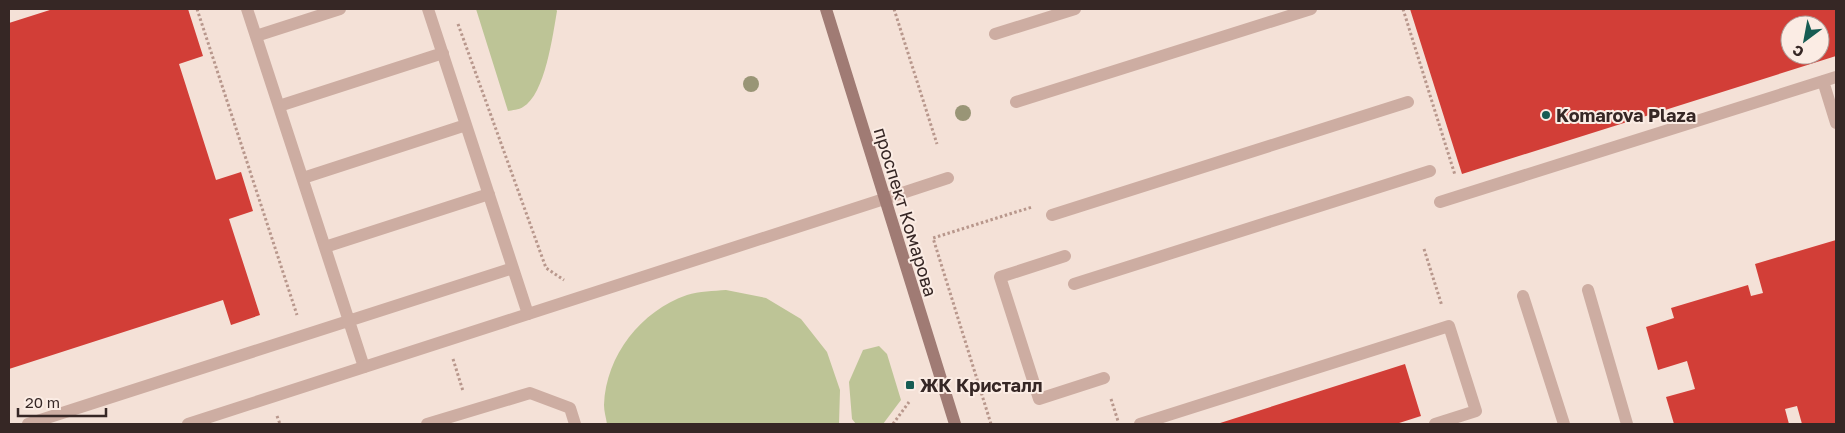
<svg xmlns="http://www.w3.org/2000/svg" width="1845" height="433" viewBox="0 0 1845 433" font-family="'Golos Text',sans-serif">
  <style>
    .green { fill: #bdc496 }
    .building { fill: #d23e37; fill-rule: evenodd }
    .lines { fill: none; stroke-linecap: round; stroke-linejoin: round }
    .path { stroke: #b8978c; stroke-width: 3; stroke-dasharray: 2.5 2.5; stroke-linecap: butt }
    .service { stroke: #cdada2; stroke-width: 12 }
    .minor { stroke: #cdada2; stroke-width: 12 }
    .secondary { stroke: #a07b74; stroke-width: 12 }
    .tree { fill: #999576 }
    .poi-dot { fill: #175c53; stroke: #fbece4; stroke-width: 2 }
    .labels { text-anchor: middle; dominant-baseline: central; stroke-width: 4; stroke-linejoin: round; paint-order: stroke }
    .poi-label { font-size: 18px; font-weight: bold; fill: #362725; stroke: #fbece4; text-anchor: start }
    .street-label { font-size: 18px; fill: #362725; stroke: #fbece4 }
  </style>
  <rect width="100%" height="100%" fill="#f4e1d7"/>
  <path class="green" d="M 476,9 L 556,9 L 557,11 C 553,34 545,95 523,107 C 519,110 512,110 508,111 Z
    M 726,290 L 766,298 L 801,319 L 827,352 L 840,390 L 839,424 L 607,424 C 606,418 604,411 604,405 C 606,355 641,311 687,295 C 699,291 714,291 726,290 Z
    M 879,346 L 887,354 L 901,400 L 883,424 L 856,424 L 852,419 L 849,382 L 863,350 Z"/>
  <path class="building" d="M 53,9 L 188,9 L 203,56 L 179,64 L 216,180 L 241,172 L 253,211 L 229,219 L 260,315 L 231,325 L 223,300 L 9,369 L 9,23 Z
    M 1410,9 L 1836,9 L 1836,56 L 1462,174 ZM 1790,25 L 1820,25 L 1820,55 L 1790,55 Z
    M 1836,240 L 1836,424 L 1802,424 L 1797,406 L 1785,409 L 1789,424 L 1674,424 L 1666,397 L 1695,389 L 1687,361 L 1658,370 L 1646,327 L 1674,318 L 1671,308 L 1748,285 L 1751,296 L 1763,293 L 1755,264 Z
    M 1405,364 L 1421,416 L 1396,424 L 1217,424 Z"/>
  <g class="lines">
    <path class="path" d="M 197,9 L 297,315
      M 894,9 L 937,144
      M 1403,9 L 1455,175
      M 458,24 L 546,268 L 564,280
      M 1424,249 L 1442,306
      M 453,359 L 463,391
      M 1111,399 L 1118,421
      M 277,416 L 280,424
      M 893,424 L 909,402
      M 991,424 L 933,238 L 1032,207"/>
    <path class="service" d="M 247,9 L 364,367
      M 428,9 L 528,314
      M 995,34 L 1075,9
      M 256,36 L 340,9
      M 1823,81 L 1836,123
      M 1016,102 L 1311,9
      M 279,106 L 443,53
      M 303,178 L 466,125
      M 884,199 L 948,178
      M 1440,202 L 1836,77
      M 1052,215 L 1408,102
      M 325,247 L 489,194
      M 1065,256 L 1000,277 L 1039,399 L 1104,378
      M 1074,284 L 1430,171
      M 1588,290 L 1627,424
      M 1523,296 L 1564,424
      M 28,424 L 513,268
      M 427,424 L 530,393 L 570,408 L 575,424
      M 1140,424 L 1449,326 L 1476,411 L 1435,424"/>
    <path class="minor" d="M 188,424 L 884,199"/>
    <path class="secondary" d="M 826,9 L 955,424"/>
  </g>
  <g class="tree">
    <circle cx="751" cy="84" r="8"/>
    <circle cx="963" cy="113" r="8"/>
  </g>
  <g class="poi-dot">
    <circle cx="1546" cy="115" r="5"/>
    <rect x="905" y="380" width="10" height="10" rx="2.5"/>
  </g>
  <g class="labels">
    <g class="poi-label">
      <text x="1556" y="115">Komarova Plaza</text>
      <text x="920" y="385">ЖК Кристалл</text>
    </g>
    <g class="street-label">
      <text transform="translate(906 212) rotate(73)">проспект Комарова</text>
    </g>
  </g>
  <rect width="1845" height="433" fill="none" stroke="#362725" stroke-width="20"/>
  <g transform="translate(1805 40) rotate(212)"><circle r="24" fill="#fbece4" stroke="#ac9d98"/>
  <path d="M0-4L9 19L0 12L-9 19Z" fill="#175c53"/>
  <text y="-8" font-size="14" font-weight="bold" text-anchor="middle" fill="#362725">С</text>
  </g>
  <path d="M18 408v8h88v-8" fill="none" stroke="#362725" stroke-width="2.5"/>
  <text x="25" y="408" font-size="15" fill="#362725" stroke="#fbece4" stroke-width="4" paint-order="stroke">20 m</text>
</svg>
